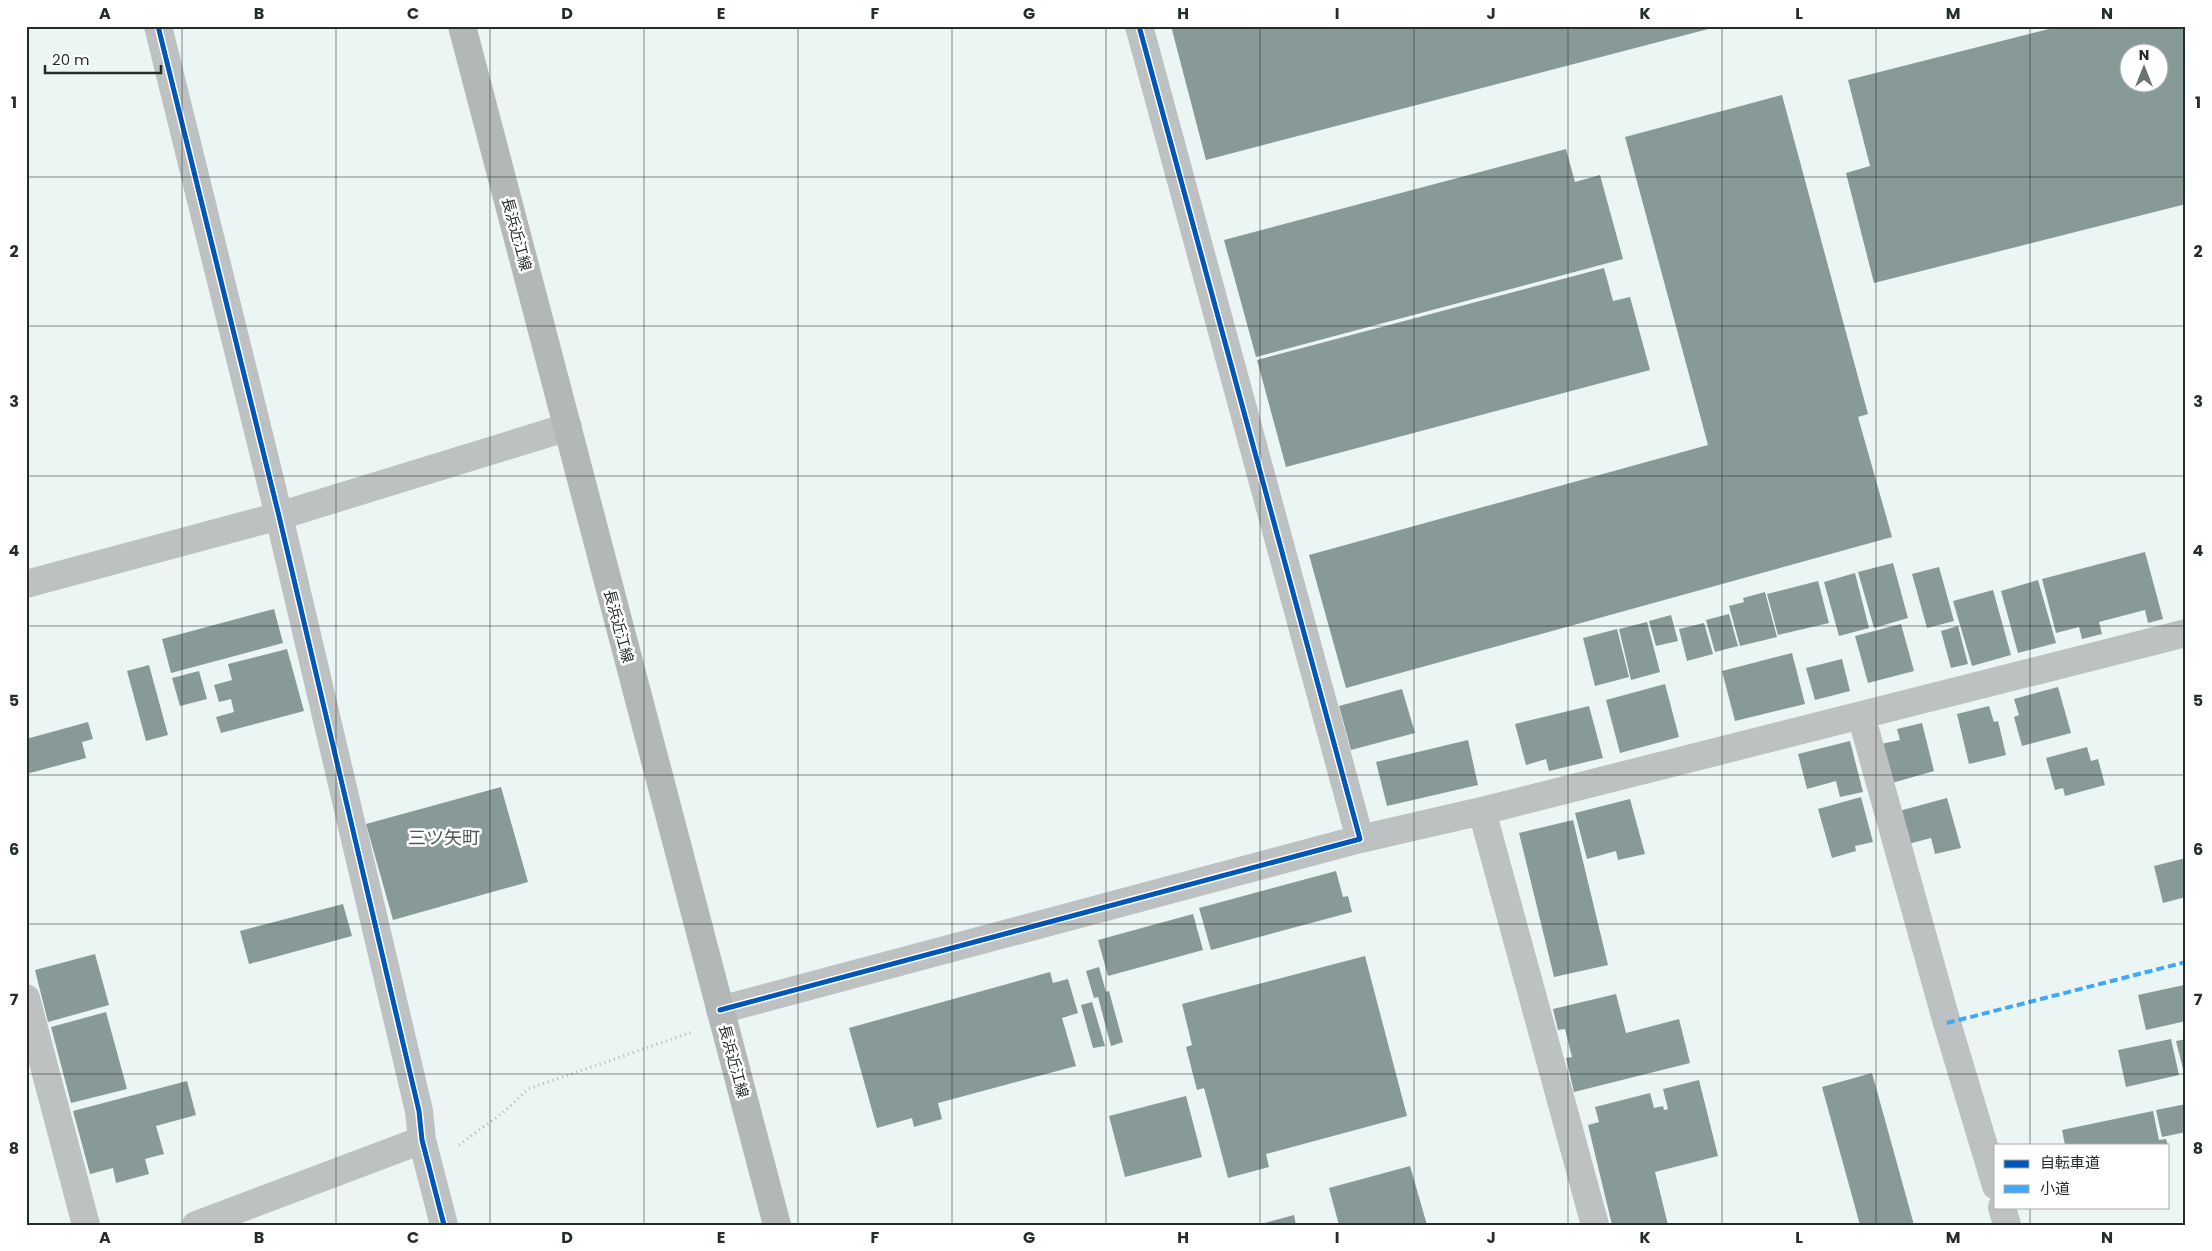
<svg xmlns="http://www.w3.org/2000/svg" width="2212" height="1251" viewBox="0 0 2212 1251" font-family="Poppins,'Noto Sans JP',sans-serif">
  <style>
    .building { fill: #879a98; fill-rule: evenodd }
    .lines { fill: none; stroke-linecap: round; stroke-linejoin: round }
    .path { stroke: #b2b6b6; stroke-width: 3; stroke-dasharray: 1 4; stroke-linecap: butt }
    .minor { stroke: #bec1c1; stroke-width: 28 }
    .secondary { stroke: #b3b8b7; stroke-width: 28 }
    .quiet { stroke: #3fa9f5; stroke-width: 4; stroke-dasharray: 8 4; stroke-linecap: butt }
    .cycleway-casing { stroke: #fff; stroke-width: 8 }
    .cycleway { stroke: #0057b8; stroke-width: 5 }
    .grid { fill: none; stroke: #252d2c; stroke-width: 1; stroke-opacity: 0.55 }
    .labels { text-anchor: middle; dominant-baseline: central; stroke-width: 5; stroke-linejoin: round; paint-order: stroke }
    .street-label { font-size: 15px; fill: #252d2c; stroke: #fff }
    .quarter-label { font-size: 18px; fill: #495a58; stroke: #fff }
    .neatline { fill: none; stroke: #252d2c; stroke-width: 2 }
    .grid-label { font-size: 16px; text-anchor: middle; font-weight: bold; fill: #252d2c }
  </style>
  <rect width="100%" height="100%" fill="#eaf5f4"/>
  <path class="building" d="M 1171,26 L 1716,26 L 1716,27 L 1206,160 Z
    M 2061,26 L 2186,26 L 2186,204 L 1874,283 L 1846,173 L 1870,166 L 1848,80 ZM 2130,52 L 2160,52 L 2160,82 L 2130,82 Z
    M 1782,95 L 1868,414 L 1858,417 L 1892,537 L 1346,688 L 1309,555 L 1708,445 L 1625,137 Z
    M 1566,149 L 1575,182 L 1600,175 L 1623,259 L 1256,357 L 1224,240 Z
    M 1604,268 L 1613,301 L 1630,297 L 1650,370 L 1286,467 L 1257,360 Z
    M 2145,552 L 2163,619 L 2148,623 L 2145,610 L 2099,622 L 2102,634 L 2082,639 L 2079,627 L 2056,633 L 2042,579 Z
    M 1893,563 L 1908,618 L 1874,628 L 1858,572 Z
    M 1939,567 L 1954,621 L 1927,628 L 1912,574 Z
    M 1855,573 L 1869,628 L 1839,636 L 1824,582 Z
    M 2038,580 L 2056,643 L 2018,653 L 2001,591 Z
    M 1818,581 L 1829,623 L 1778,635 L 1767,594 Z
    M 1993,590 L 2011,655 L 1972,666 L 1953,601 Z
    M 1765,592 L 1777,637 L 1740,646 L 1729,606 L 1744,602 L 1743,598 Z
    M 274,609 L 283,643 L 171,673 L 162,639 Z
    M 1729,614 L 1738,646 L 1715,652 L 1706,620 Z
    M 1671,615 L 1678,641 L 1656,646 L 1649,621 Z
    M 1647,622 L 1660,672 L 1631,680 L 1619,629 Z
    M 1704,623 L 1713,654 L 1687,661 L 1679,629 Z
    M 1901,624 L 1914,671 L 1868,683 L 1855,636 Z
    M 1958,626 L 1968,664 L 1951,668 L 1941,631 Z
    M 1617,629 L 1629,677 L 1595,686 L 1583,638 Z
    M 287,649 L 304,711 L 221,733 L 216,717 L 234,712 L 231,699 L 219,702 L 214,685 L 232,680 L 228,664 Z
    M 1792,653 L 1805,704 L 1735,721 L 1722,671 Z
    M 1842,659 L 1850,691 L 1815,700 L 1806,668 Z
    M 149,665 L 168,735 L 146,741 L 127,671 Z
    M 199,671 L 207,699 L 180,706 L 172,678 Z
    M 1665,684 L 1679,737 L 1620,753 L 1606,700 Z
    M 2058,687 L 2071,733 L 2022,746 L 2014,717 L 2019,715 L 2014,699 Z
    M 1402,689 L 1415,733 L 1351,750 L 1339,706 Z
    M 1589,706 L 1603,758 L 1549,771 L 1546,759 L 1526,765 L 1515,724 Z
    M 1989,706 L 1994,722 L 1998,721 L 2006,755 L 1969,764 L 1957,714 Z
    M 88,722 L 93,739 L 82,742 L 86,758 L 26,774 L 26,739 Z
    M 1922,723 L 1934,771 L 1892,783 L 1881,744 L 1900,740 L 1897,729 Z
    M 1468,740 L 1478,785 L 1387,806 L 1376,762 Z
    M 1850,741 L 1863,792 L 1840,797 L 1836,781 L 1807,789 L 1798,754 Z
    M 2087,747 L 2091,761 L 2098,759 L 2105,785 L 2065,796 L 2063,788 L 2055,790 L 2046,758 Z
    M 501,787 L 528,882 L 393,920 L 366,824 Z
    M 1861,797 L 1873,842 L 1855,846 L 1856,851 L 1832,858 L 1818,809 Z
    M 1947,798 L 1961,848 L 1935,854 L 1931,838 L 1908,844 L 1899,811 Z
    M 1630,799 L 1645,854 L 1618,860 L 1616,851 L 1587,859 L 1575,813 Z
    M 1573,820 L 1608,965 L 1554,977 L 1519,833 Z
    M 2186,858 L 2186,897 L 2163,903 L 2154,866 Z
    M 1336,871 L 1343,897 L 1348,896 L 1352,912 L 1211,950 L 1199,908 Z
    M 343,904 L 352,936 L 249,964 L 240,931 Z
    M 1193,914 L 1203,950 L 1108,976 L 1098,940 Z
    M 95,954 L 109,1005 L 48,1022 L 35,970 Z
    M 1365,956 L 1407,1116 L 1266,1154 L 1269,1167 L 1228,1178 L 1204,1088 L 1197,1090 L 1186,1047 L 1192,1045 L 1182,1004 Z
    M 1099,967 L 1106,992 L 1109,991 L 1123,1042 L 1111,1046 L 1098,997 L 1094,998 L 1086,971 Z
    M 1050,972 L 1053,983 L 1068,979 L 1078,1013 L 1062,1018 L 1076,1066 L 938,1103 L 942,1119 L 914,1127 L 912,1118 L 877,1128 L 849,1028 Z
    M 2184,985 L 2186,1021 L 2146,1030 L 2138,995 Z
    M 1616,994 L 1626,1033 L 1679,1019 L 1690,1063 L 1574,1092 L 1566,1058 L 1572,1057 L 1565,1029 L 1558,1030 L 1553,1009 Z
    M 1092,1002 L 1105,1046 L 1093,1048 L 1081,1005 Z
    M 106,1012 L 127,1089 L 71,1103 L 51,1027 Z
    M 2171,1039 L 2179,1075 L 2126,1087 L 2118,1050 Z
    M 2186,1039 L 2186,1077 L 2185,1077 L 2176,1041 Z
    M 1872,1073 L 1914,1225 L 1860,1225 L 1822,1087 Z
    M 1699,1080 L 1718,1156 L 1655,1172 L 1668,1225 L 1612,1225 L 1588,1125 L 1599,1122 L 1595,1107 L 1650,1093 L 1654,1108 L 1663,1106 L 1664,1110 L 1668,1109 L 1663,1089 Z
    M 187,1081 L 196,1115 L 156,1126 L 164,1154 L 145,1159 L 149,1174 L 116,1183 L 113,1168 L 90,1174 L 73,1111 Z
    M 1186,1096 L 1202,1157 L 1125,1177 L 1109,1116 Z
    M 2186,1104 L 2186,1132 L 2162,1137 L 2156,1110 Z
    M 2153,1111 L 2159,1140 L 2166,1139 L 2168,1145 L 2065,1145 L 2062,1130 Z
    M 1410,1166 L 1427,1225 L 1339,1225 L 1329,1188 Z
    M 1294,1215 L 1296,1225 L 1261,1225 L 1261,1224 Z"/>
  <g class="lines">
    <path class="path" d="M 459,1145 L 505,1111 L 528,1089 L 692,1032"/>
    <path class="minor" d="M 158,26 L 279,516 L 419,1111 L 422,1140 L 444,1225
      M 26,584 L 279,516 L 568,427
      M 1861,715 L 1947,1023 L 1996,1186
      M 1482,811 L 1595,1225
      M 1360,839 L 1482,811 L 2186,633
      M 26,998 L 86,1225
      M 720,1010 L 1360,839 L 1139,26
      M 2002,1207 L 2007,1225
      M 196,1225 L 422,1140"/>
    <path class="secondary" d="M 462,26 L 777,1225"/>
    <path class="quiet" d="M 1947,1023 L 2186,962"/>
    <defs>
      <path id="cycleway" d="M 158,26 L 279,516 L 419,1111 L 422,1140 L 444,1225
        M 720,1010 L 1360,839 L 1139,26"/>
    </defs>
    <use href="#cycleway" class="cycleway-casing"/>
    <use href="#cycleway" class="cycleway"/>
  </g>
  <path class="grid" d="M 182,26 L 182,1225M 336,26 L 336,1225M 490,26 L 490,1225M 644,26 L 644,1225M 798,26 L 798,1225M 952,26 L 952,1225M 1106,26 L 1106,1225M 1260,26 L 1260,1225M 1414,26 L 1414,1225M 1568,26 L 1568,1225M 1722,26 L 1722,1225M 1876,26 L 1876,1225M 2030,26 L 2030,1145M 26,177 L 2186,177M 26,326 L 2186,326M 26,476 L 2186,476M 26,626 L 2186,626M 26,775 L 2186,775M 26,924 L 2186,924M 26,1074 L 2186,1074M 2030,1207 L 2030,1225"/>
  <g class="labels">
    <g class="street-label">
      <text transform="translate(517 234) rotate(75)">長浜近江線</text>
      <text transform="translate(619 626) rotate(75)">長浜近江線</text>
      <text transform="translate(734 1061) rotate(75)">長浜近江線</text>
    </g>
    <g class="quarter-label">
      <text x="444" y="837">三ツ矢町</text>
    </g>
  </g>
  <rect width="2212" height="1251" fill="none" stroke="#ffffff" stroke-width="55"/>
  <rect x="1994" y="1144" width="175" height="65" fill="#ffffff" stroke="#a8abab"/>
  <rect x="2004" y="1160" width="25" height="8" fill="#0057b8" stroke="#a8abab"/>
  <text x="2040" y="1168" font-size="15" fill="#252d2c">自転車道</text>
  <rect x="2004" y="1185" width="25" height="8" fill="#3fa9f5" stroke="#a8abab"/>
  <text x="2040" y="1194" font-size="15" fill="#252d2c">小道</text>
  <g transform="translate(2144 68)"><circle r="24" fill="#ffffff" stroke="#a8abab"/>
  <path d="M0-4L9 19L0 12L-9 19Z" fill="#6a7372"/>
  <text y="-8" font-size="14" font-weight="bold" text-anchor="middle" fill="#252d2c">N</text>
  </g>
  <path d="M45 65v8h116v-8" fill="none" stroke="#252d2c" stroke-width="2.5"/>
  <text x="52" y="65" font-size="15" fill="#252d2c" stroke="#ffffff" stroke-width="4" paint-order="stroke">20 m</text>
  <rect x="28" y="28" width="2156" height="1196" class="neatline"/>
  <g class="grid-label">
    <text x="105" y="19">A</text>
    <text x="259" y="19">B</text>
    <text x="413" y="19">C</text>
    <text x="567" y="19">D</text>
    <text x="721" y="19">E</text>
    <text x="875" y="19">F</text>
    <text x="1029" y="19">G</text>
    <text x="1183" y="19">H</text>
    <text x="1337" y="19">I</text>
    <text x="1491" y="19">J</text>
    <text x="1645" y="19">K</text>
    <text x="1799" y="19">L</text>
    <text x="1953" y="19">M</text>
    <text x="2107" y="19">N</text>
    <text x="14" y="108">1</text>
    <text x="2198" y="108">1</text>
    <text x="14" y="257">2</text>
    <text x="2198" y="257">2</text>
    <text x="14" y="407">3</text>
    <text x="2198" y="407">3</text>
    <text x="14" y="556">4</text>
    <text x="2198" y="556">4</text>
    <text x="14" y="706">5</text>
    <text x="2198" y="706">5</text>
    <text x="14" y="855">6</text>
    <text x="2198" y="855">6</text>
    <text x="14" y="1005">7</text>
    <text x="2198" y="1005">7</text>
    <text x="14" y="1154">8</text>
    <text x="2198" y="1154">8</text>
    <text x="105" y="1243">A</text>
    <text x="259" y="1243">B</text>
    <text x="413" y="1243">C</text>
    <text x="567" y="1243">D</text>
    <text x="721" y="1243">E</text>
    <text x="875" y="1243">F</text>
    <text x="1029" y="1243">G</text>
    <text x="1183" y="1243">H</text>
    <text x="1337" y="1243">I</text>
    <text x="1491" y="1243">J</text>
    <text x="1645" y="1243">K</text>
    <text x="1799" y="1243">L</text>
    <text x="1953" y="1243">M</text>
    <text x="2107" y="1243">N</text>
  </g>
</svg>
